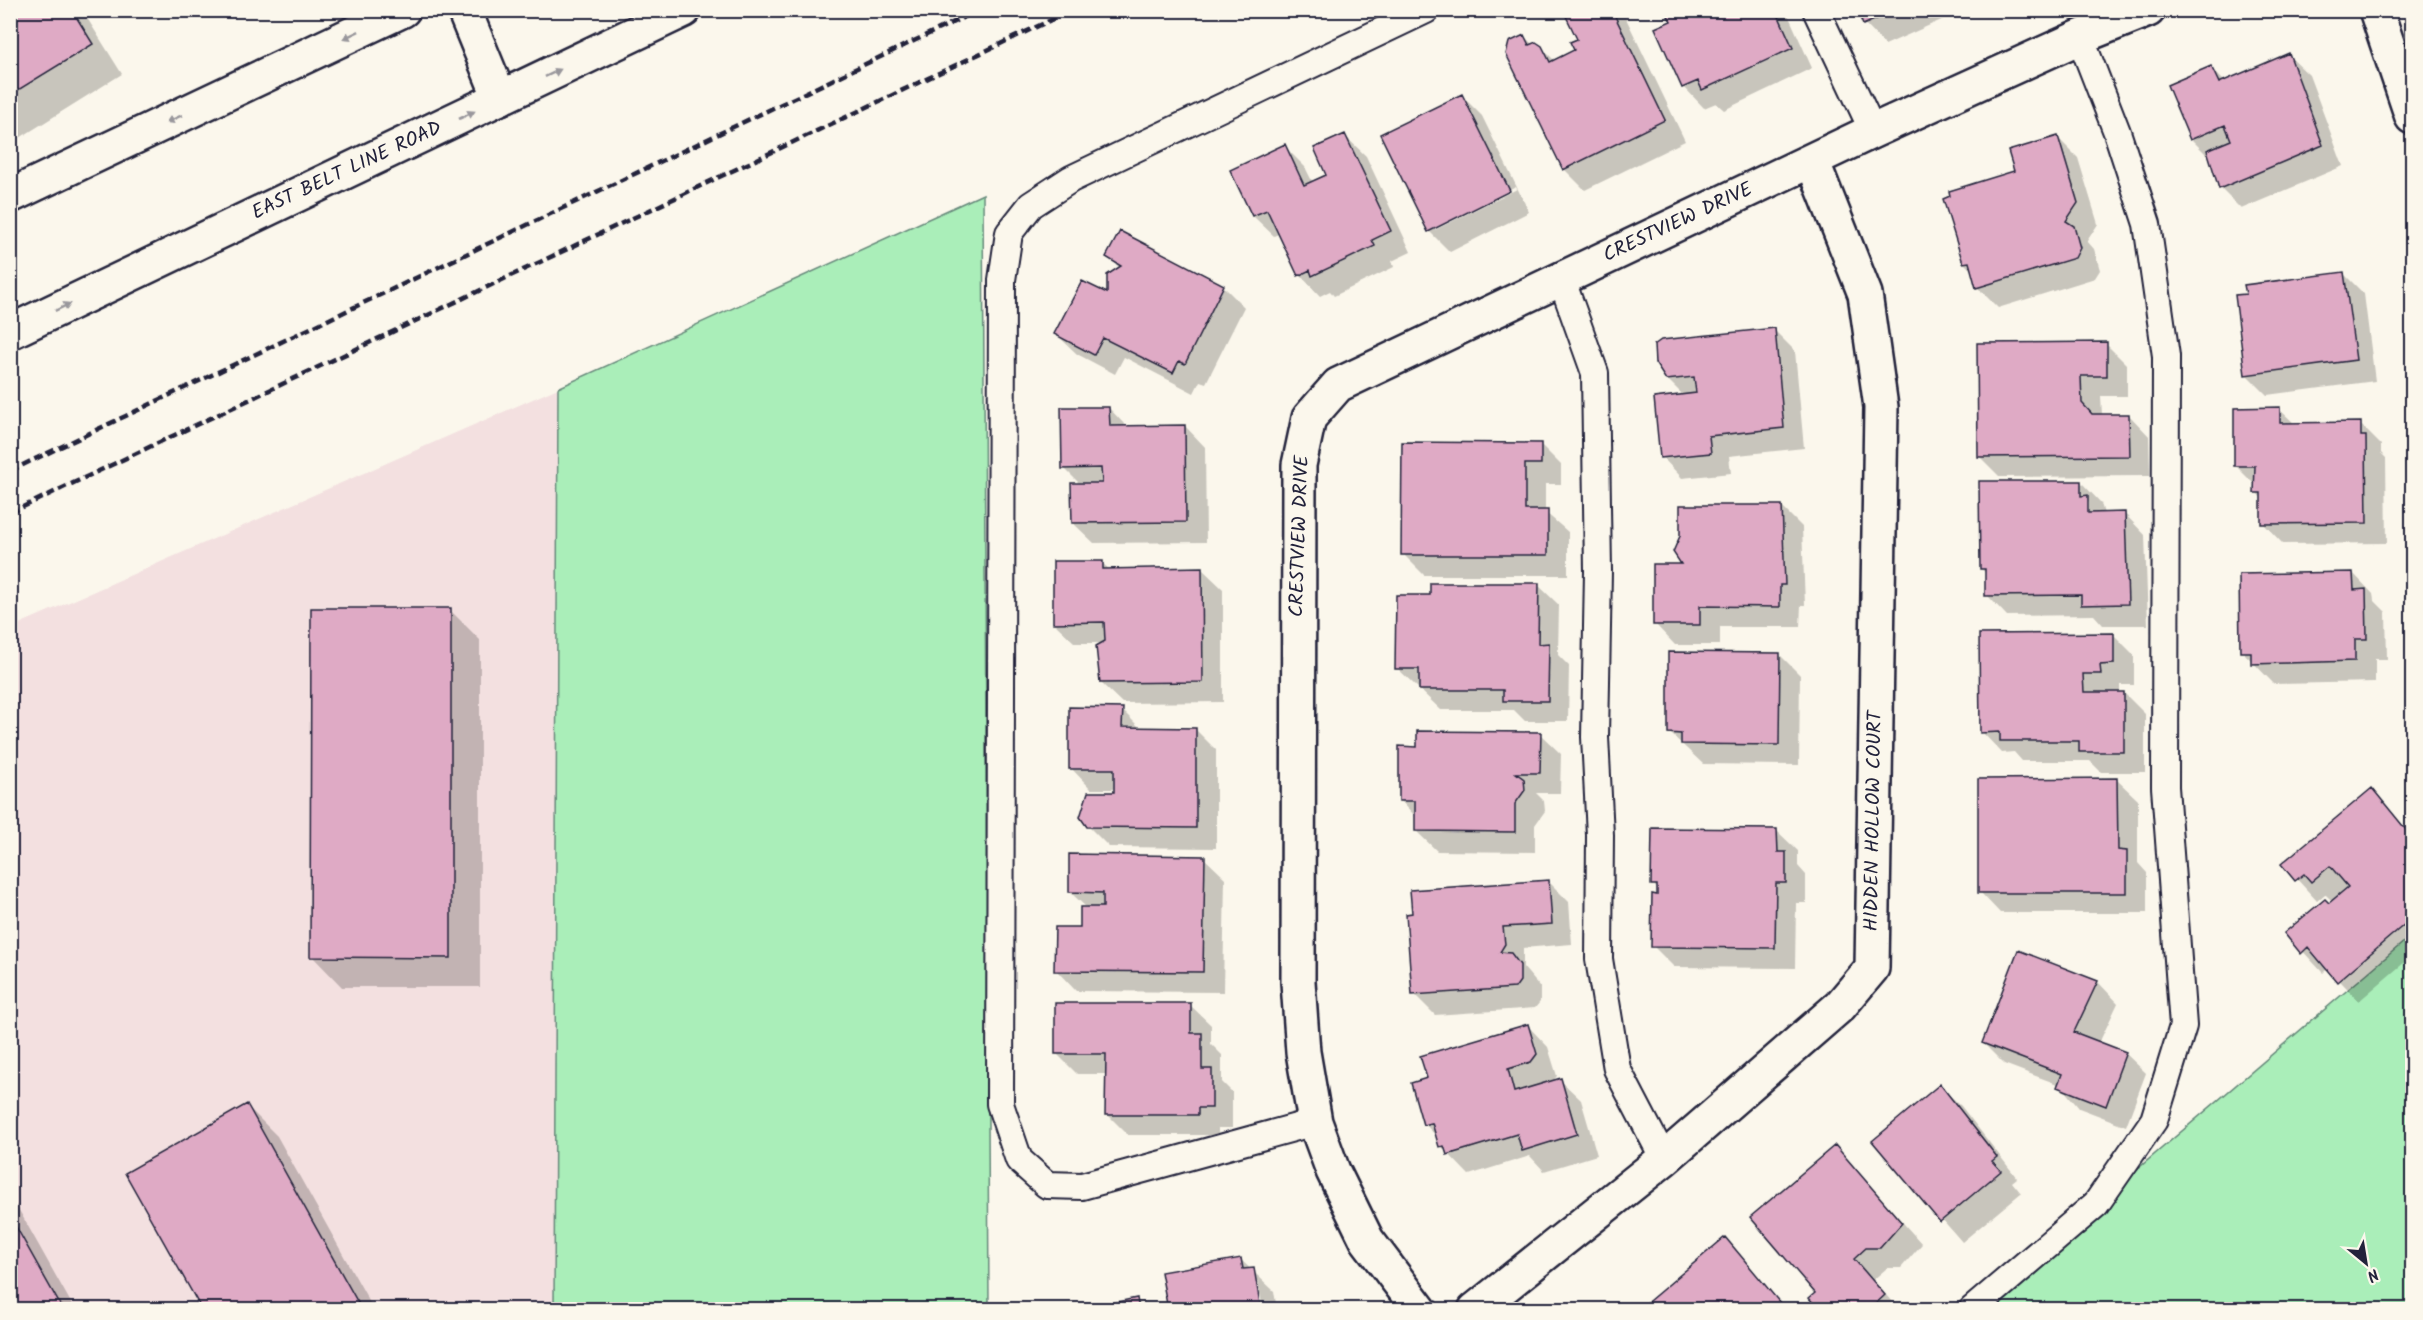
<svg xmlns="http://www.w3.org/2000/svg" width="2423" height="1320" viewBox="0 0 2423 1320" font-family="Kalam,sans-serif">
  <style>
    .built { fill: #f3e0e0 }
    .green { fill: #aaeeb9; stroke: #66887a; stroke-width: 1.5 }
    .shadow { fill: #0003; fill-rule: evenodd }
    .building { fill: #dfaac5; stroke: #22223b; stroke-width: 1.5 }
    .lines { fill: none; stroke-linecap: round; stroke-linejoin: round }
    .service-casing { stroke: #22223b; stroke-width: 30 }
    .minor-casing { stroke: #22223b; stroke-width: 38 }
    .primary-casing { stroke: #22223b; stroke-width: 38 }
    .service { stroke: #fbf7ec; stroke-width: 26 }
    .minor { stroke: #fbf7ec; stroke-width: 33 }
    .primary { stroke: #fbf7ec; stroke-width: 33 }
    .rail { stroke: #22223b; stroke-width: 4.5; stroke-dasharray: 9 4.5; stroke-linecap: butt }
    .oneway { fill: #99979c }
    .labels { text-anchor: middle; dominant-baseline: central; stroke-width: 4.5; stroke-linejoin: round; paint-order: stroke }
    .street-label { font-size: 20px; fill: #22223b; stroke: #fbf7ec }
  </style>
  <rect width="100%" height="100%" fill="#fbf7ec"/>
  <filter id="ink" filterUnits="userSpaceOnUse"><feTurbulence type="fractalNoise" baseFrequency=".0167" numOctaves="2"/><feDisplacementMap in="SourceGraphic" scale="12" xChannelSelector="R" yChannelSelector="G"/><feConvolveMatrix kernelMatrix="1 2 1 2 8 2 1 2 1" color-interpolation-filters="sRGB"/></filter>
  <g filter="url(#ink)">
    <path class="built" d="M 558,388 L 554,1309 L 11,1309 L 10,628 Z"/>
    <path class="green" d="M 983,194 L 989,1309 L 554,1310 L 558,388 Z
      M 2412,935 L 2412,1309 L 1972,1310 Z"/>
    <path class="shadow" d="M 10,10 L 82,10 L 122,74 L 10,144 Z
      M 1564,10 L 1622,10 L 1685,141 L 1585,190 L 1564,169 L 1508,54 L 1524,36 L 1533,45 L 1541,47 L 1555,61 L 1576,51 L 1579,40 Z
      M 1683,10 L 1786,10 L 1812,68 L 1724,110 L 1716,103 L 1704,108 L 1684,87 L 1657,29 L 1673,21 Z
      M 1859,10 L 1964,10 L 1885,45 L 1865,24 Z
      M 2288,55 L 2309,75 L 2343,166 L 2241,209 L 2220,188 L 2211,159 L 2191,139 L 2211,68 L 2225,82 Z
      M 1462,96 L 1482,116 L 1529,212 L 1450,252 L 1429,231 ZM 1516,187 L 1517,189 L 1435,230 L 1435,227 Z
      M 1345,136 L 1366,156 L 1411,252 L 1392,261 L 1394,267 L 1334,296 L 1330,291 L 1320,296 L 1300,275 L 1280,233 L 1274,236 L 1253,216 L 1232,171 L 1284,146 L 1305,167 L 1313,183 L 1328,176 Z
      M 2058,138 L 2078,158 L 2098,224 L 2087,241 L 2094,249 L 2100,270 L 2095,278 L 1998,308 L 1977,287 L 1973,272 L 1964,263 L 2016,172 Z
      M 1121,233 L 1223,286 L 1244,307 L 1206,383 L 1200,381 L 1194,393 L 1124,357 L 1115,374 L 1077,354 L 1056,334 L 1108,295 L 1120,268 L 1108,257 Z
      M 2343,273 L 2364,294 L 2375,381 L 2267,395 L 2246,374 Z
      M 1774,330 L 1795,351 L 1804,448 L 1729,456 L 1731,473 L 1682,478 L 1662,457 L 1684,396 L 1667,379 Z
      M 2106,344 L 2127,365 L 2127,396 L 2101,396 L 2102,415 L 2129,415 L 2149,436 L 2150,476 L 2000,477 L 1979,456 Z
      M 1109,408 L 1127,427 L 1185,426 L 1205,447 L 1206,542 L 1094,543 L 1073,523 L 1080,484 L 1064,468 Z
      M 2279,409 L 2295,424 L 2360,424 L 2381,445 L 2381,453 L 2386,458 L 2387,543 L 2283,544 L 2263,523 L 2262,499 L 2256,492 L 2256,486 L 2235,465 Z
      M 1540,444 L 1561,465 L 1561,484 L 1545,484 L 1545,512 L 1568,532 L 1568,575 L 1424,575 L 1403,554 Z
      M 2081,482 L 2101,503 L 2104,514 L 2125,514 L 2145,535 L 2148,625 L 2103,625 L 2094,615 L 2007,616 L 1987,595 L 1987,574 L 1981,569 ZM 2086,501 L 2089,501 L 2089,520 L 2086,520 Z
      M 1782,507 L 1802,527 L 1805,605 L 1801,605 L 1800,627 L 1720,627 L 1720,645 L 1675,645 L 1655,624 L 1683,565 Z
      M 1102,563 L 1110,570 L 1202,569 L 1223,589 L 1223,702 L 1122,703 L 1101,683 L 1105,643 L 1075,643 L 1054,623 Z
      M 2353,573 L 2373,594 L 2374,600 L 2386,612 L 2387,659 L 2375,659 L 2375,682 L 2274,684 L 2242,651 Z
      M 1538,585 L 1559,605 L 1558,655 L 1569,666 L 1568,721 L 1525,721 L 1514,710 L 1441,710 L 1397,668 L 1431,597 Z
      M 450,610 L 480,640 L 480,987 L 342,987 L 312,956 Z
      M 2114,635 L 2134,655 L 2134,685 L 2120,685 L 2120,693 L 2124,693 L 2145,714 L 2145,772 L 2101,772 L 2090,761 L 2022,761 L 2014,752 L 2002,753 L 1982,732 Z
      M 1779,654 L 1800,675 L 1799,765 L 1703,764 L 1670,733 Z
      M 1122,710 L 1141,729 L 1195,729 L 1216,750 L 1216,848 L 1109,847 L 1088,826 L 1116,794 L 1116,789 L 1091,789 L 1071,768 Z
      M 1540,734 L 1561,754 L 1560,793 L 1536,793 L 1544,801 L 1545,811 L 1535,825 L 1535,852 L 1437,851 L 1416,831 L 1416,817 L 1400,800 L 1419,748 Z
      M 2117,780 L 2138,800 L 2138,863 L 2147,873 L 2147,913 L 2000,913 L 1980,892 Z
      M 2372,790 L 2412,835 L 2412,956 L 2359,1001 L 2328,968 L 2323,973 L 2286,933 L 2333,902 L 2325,894 L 2317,901 L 2283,864 Z
      M 1777,831 L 1798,851 L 1798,866 L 1806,875 L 1806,903 L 1796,903 L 1795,968 L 1674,967 L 1653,946 L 1658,896 L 1658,890 L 1653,884 Z
      M 1204,858 L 1225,878 L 1223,992 L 1076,991 L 1056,970 L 1081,929 L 1087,908 L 1070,892 Z
      M 1548,881 L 1569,902 L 1572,944 L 1523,948 L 1523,967 L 1540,987 L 1540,1002 L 1535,1008 L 1435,1015 L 1414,994 L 1414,915 Z
      M 2018,952 L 2098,982 L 2118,1003 L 2099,1043 L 2125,1053 L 2146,1073 L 2126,1126 L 2079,1108 L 2060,1085 L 2004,1064 L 1983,1043 Z
      M 1190,1005 L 1211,1025 L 1211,1044 L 1222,1055 L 1222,1082 L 1232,1092 L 1232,1128 L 1218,1128 L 1218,1135 L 1128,1135 L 1107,1114 L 1107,1074 L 1077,1074 L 1056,1053 Z
      M 1528,1026 L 1548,1047 L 1557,1076 L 1552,1082 L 1560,1080 L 1581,1100 L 1597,1155 L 1544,1171 L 1530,1156 L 1469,1175 L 1441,1146 L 1438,1138 L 1425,1124 L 1428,1079 Z
      M 1940,1086 L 1961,1106 L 2017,1178 L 2012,1182 L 2021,1193 L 1962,1242 L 1874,1141 Z
      M 247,1106 L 277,1136 L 374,1310 L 204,1310 Z
      M 1835,1147 L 1922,1244 L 1901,1268 L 1887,1268 L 1873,1280 L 1899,1310 L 1821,1310 L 1817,1293 Z
      M 10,1194 L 75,1310 L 10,1310 Z
      M 1725,1239 L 1787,1310 L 1649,1310 Z
      M 1240,1259 L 1274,1291 L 1277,1310 L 1263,1310 L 1258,1282 L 1254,1278 L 1170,1310 Z
      M 1136,1300 L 1146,1310 L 1085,1310 Z"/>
    <path class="building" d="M 10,10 L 72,10 L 93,44 L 10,95 Z
      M 1563,10 L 1612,10 L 1665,120 L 1563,170 L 1506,54 L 1509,42 L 1524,35 L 1529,45 L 1536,42 L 1542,46 L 1550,62 L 1574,50 L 1570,42 L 1577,39 Z
      M 1679,10 L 1776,10 L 1793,48 L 1702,90 L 1698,81 L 1682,88 L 1655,28 L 1671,21 L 1668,16 Z
      M 1857,10 L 1897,10 L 1863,25 Z
      M 2289,53 L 2323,145 L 2219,189 L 2207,150 L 2231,140 L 2225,125 L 2190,140 L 2167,85 L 2211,66 L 2219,83 Z
      M 1462,94 L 1510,191 L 1428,232 L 1380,134 Z
      M 1345,134 L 1391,231 L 1372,240 L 1375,246 L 1312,276 L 1310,270 L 1298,276 L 1267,210 L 1252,216 L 1230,170 L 1285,144 L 1304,185 L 1326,175 L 1314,148 Z
      M 2058,136 L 2078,203 L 2066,221 L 2074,226 L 2080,248 L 2075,258 L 1976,288 L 1969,262 L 1963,263 L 1943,199 L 1950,196 L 1949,191 L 2014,171 L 2008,151 Z
      M 1120,231 L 1224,285 L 1185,364 L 1179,361 L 1173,373 L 1103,338 L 1094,355 L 1054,334 L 1082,281 L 1107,293 L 1107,275 L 1121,266 L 1106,257 Z
      M 2344,272 L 2356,360 L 2245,375 L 2235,295 L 2246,294 L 2244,285 Z
      M 1775,328 L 1784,428 L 1709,436 L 1711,453 L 1660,458 L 1654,398 L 1696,393 L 1694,377 L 1666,380 L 1655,363 L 1654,345 L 1661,340 Z
      M 2107,342 L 2107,376 L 2081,376 L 2082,403 L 2092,414 L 2129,414 L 2130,456 L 1978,457 L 1977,343 Z
      M 1061,407 L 1109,407 L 1110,426 L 1185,425 L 1186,522 L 1072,523 L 1071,483 L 1102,483 L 1101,468 L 1062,469 Z
      M 2280,407 L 2280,423 L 2361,422 L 2361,436 L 2366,436 L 2367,523 L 2261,524 L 2261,493 L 2254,493 L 2255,466 L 2234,466 L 2234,408 Z
      M 1402,442 L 1541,443 L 1541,464 L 1525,464 L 1525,510 L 1548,510 L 1548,555 L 1401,555 Z
      M 1979,481 L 2081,481 L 2081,496 L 2088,495 L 2088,513 L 2125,512 L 2128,604 L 2081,605 L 2081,595 L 1985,596 L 1985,569 L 1980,569 Z
      M 1680,505 L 1782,505 L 1785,585 L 1780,585 L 1780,607 L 1700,606 L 1700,625 L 1653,625 L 1653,564 L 1681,564 L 1673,552 L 1680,536 Z
      M 1053,561 L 1103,561 L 1103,569 L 1202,567 L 1203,682 L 1100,683 L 1096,646 L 1105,641 L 1104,622 L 1053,623 Z
      M 2353,572 L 2354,590 L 2366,589 L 2367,639 L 2355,639 L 2355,661 L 2251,664 L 2251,652 L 2240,652 L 2239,574 Z
      M 1430,583 L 1539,583 L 1538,644 L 1549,643 L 1548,701 L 1503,701 L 1503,690 L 1419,690 L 1419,669 L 1395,669 L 1396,595 L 1430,595 Z
      M 311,608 L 451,608 L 451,958 L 310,957 Z
      M 2114,633 L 2114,664 L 2100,665 L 2101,674 L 2083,674 L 2084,692 L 2124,692 L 2124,752 L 2079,752 L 2079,741 L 2000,741 L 2000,732 L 1980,733 L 1979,634 Z
      M 1668,652 L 1780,653 L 1779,745 L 1681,744 L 1681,734 L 1668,733 Z
      M 1069,707 L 1123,708 L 1122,727 L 1196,728 L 1196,828 L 1087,827 L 1080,817 L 1088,792 L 1114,792 L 1114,769 L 1069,769 Z
      M 1417,731 L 1541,732 L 1540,773 L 1516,773 L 1524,779 L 1525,790 L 1515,804 L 1515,832 L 1415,831 L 1415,801 L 1399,801 L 1399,746 L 1417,747 Z
      M 2117,778 L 2118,850 L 2127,851 L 2127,893 L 1978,893 L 1978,779 Z
      M 2372,788 L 2412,837 L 2412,918 L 2337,982 L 2308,947 L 2301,954 L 2284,933 L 2325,899 L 2329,903 L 2348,887 L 2330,866 L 2311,882 L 2304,874 L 2295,881 L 2281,864 Z
      M 1652,828 L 1777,829 L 1778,852 L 1786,852 L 1786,883 L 1776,883 L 1775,948 L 1651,947 L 1652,894 L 1657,895 L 1657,885 L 1651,885 Z
      M 1069,854 L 1205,856 L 1203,972 L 1054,971 L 1055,927 L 1080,927 L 1080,907 L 1103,907 L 1103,893 L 1069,892 Z
      M 1549,880 L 1552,924 L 1503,927 L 1505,944 L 1500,952 L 1511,953 L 1520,965 L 1520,981 L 1515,988 L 1412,995 L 1406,914 L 1412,913 L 1410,890 Z
      M 2018,950 L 2098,981 L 2074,1032 L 2126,1052 L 2106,1106 L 2057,1087 L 2062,1074 L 1982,1043 Z
      M 1055,1003 L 1191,1003 L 1191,1033 L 1202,1033 L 1202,1069 L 1212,1069 L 1212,1108 L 1198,1108 L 1198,1115 L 1105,1115 L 1106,1054 L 1055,1054 Z
      M 1528,1024 L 1537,1054 L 1531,1062 L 1508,1069 L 1514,1092 L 1561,1078 L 1577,1134 L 1522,1151 L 1517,1134 L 1447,1155 L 1444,1146 L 1439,1147 L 1432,1123 L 1423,1125 L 1411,1083 L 1427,1078 L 1420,1056 Z
      M 1940,1084 L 1997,1157 L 1992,1161 L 2001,1171 L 1940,1222 L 1872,1141 Z
      M 247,1104 L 362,1310 L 202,1310 L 125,1173 Z
      M 1835,1145 L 1902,1223 L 1880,1248 L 1866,1248 L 1854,1259 L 1885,1295 L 1869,1310 L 1819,1310 L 1809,1298 L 1815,1293 L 1750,1217 Z
      M 10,1216 L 63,1310 L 10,1310 Z
      M 1725,1237 L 1781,1304 L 1773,1310 L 1647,1310 L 1643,1306 Z
      M 1241,1258 L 1243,1269 L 1254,1268 L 1261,1310 L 1168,1310 L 1161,1272 Z
      M 1137,1298 L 1139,1310 L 1078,1310 Z"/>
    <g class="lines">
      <defs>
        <path id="service" d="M 1816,10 L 1873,131
          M 1561,278 L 1595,373 L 1598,571 L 1595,737 L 1600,835 L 1599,959 L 1617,1069 L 1664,1159
          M 1315,1122 L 1082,1186 L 1047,1185 L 1019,1160 L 1000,1104 L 1002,280 L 1009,233 L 1031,205 L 1071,179 L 1426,10
          M 1972,1310 L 2096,1204 L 2154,1120 L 2183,1026 L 2165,787 L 2166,356 L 2147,224 L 2117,132 L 2080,37"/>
        <path id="minor" d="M 464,10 L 500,98
          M 2376,10 L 2412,117
          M 1420,1310 L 1367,1240 L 1333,1171 L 1315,1122 L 1303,1052 L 1298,982 L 1299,465 L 1309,418 L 1338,385 L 1873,131 L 2080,37 L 2148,10
          M 1475,1310 L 1664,1159 L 1840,1006 L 1872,968 L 1881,407 L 1865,294 L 1812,160"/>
        <path id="primary" d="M 10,196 L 403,10
          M 10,332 L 684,10"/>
      </defs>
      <use href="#service" class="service-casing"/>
      <use href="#minor" class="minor-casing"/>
      <use href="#primary" class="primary-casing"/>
      <use href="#service" class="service"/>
      <use href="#minor" class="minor"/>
      <use href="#primary" class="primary"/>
      <path class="rail" d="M 10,471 L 979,10
        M 10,513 L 1072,10"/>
    </g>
    <defs><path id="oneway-solid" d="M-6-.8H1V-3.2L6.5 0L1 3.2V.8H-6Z" transform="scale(1.5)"/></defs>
    <g class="oneway">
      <use href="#oneway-solid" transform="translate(351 35) rotate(155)"/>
      <use href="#oneway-solid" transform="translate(553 73) rotate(-26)"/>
      <use href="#oneway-solid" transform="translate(467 115) rotate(-26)"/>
      <use href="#oneway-solid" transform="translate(174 119) rotate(155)"/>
      <use href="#oneway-solid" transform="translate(63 307) rotate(-25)"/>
    </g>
  </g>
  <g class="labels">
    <g class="street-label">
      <text transform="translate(347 171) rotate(-25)">EAST BELT LINE ROAD</text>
      <text transform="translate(1678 223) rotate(-25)">CRESTVIEW DRIVE</text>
      <text transform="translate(1300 536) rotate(-88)">CRESTVIEW DRIVE</text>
      <text transform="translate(1874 821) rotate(-89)">HIDDEN HOLLOW COURT</text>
    </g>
  </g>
  <rect width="2423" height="1320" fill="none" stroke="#fbf7ec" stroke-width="36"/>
  <rect x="18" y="18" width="2387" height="1284" fill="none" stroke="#22223b" stroke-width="2" filter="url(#ink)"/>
  <g transform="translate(2366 1263) rotate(150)" stroke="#fbf7ec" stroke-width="4.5" paint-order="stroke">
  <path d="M0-4.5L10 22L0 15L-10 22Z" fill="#22223b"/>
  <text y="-9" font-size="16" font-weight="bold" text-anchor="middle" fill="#22223b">N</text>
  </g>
</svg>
